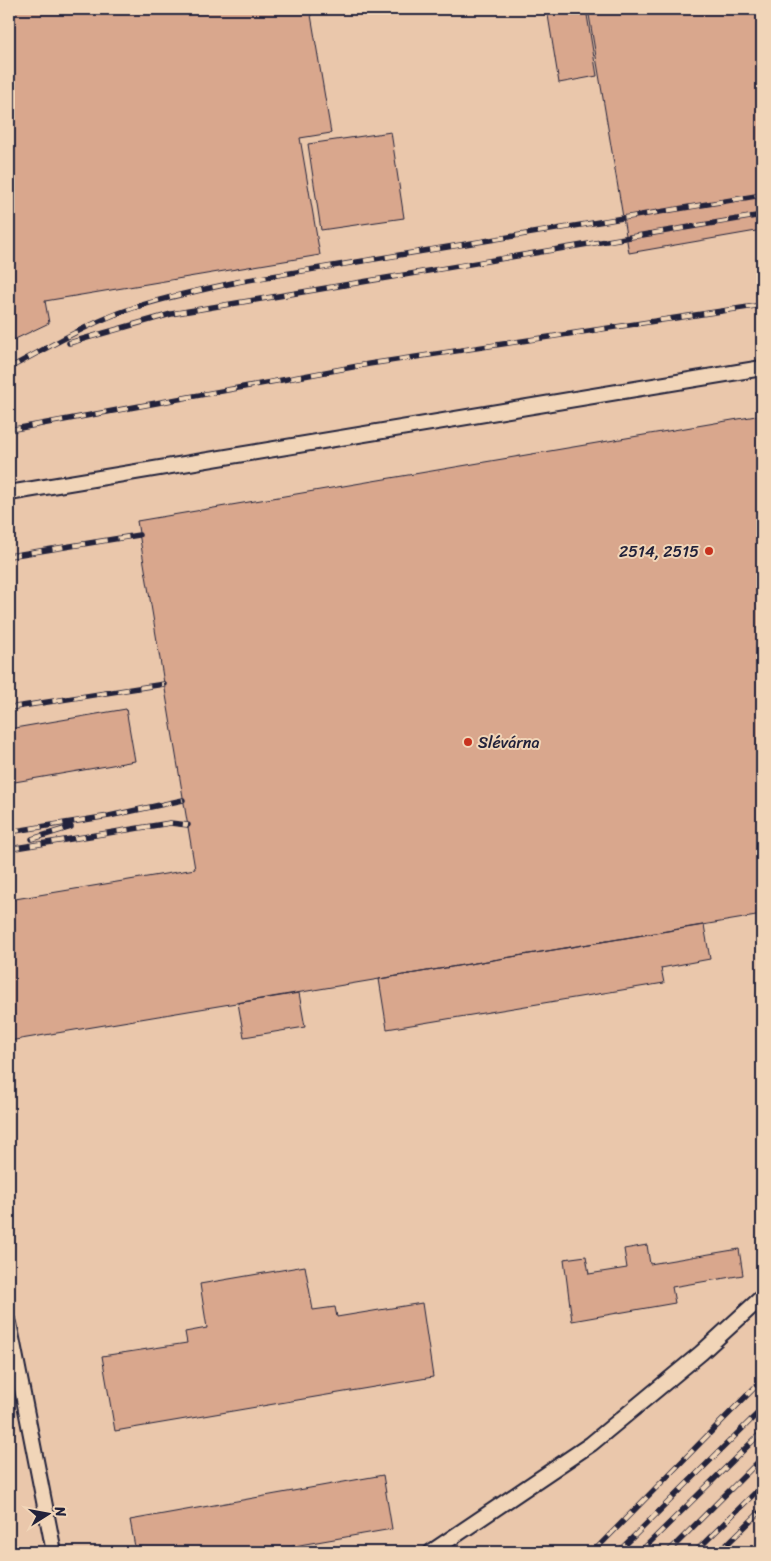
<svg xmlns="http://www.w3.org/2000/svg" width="771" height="1561" viewBox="0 0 771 1561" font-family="Sriracha,sans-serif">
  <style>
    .built { fill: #eac7ab }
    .building { fill: #d9a78d; stroke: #22223b }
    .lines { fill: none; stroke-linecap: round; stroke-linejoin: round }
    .lane-casing { stroke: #22223b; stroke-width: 18 }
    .lane { stroke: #f1d5b8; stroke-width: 14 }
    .rail-casing { stroke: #22223b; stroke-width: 5.5 }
    .rail { stroke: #f1d5b8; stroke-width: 4; stroke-dasharray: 11; stroke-linecap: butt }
    .poi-dot { fill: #c8321e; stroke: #f1d5b8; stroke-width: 2 }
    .labels { text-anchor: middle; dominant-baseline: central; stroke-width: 4; stroke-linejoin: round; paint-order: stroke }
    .poi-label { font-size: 16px; fill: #22223b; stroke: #f1d5b8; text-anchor: end }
  </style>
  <rect width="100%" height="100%" fill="#f1d5b8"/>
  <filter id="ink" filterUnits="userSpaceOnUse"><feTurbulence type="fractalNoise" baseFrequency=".02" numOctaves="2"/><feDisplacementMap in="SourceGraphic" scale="10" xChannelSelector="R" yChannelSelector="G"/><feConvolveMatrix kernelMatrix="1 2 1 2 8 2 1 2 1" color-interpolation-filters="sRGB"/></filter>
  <g filter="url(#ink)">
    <path class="built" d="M 9,9 L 762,9 L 762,1552 L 9,1552 Z"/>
    <path class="building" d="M 9,9 L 310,9 L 331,133 L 300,138 L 320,255 L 45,301 L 49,323 L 9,342 Z
      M 547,9 L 586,9 L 597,76 L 559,83 Z
      M 588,9 L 762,9 L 762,230 L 629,253 Z
      M 391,132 L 404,218 L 321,230 L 308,144 Z
      M 762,415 L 762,915 L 9,1041 L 9,900 L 195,869 L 137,521 Z
      M 126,709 L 135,761 L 9,783 L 9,729 Z
      M 704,925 L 710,959 L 661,968 L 664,983 L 387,1029 L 379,979 Z
      M 299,993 L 305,1027 L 244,1037 L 238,1003 Z
      M 647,1245 L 650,1264 L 739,1249 L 743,1275 L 672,1287 L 675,1303 L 572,1321 L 564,1259 L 586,1256 L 589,1274 L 627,1268 L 624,1249 Z
      M 305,1266 L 313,1310 L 335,1307 L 337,1317 L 422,1303 L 433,1377 L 115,1431 L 102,1356 L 187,1343 L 185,1332 L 207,1328 L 200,1284 Z
      M 383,1475 L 392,1529 L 259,1552 L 136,1552 L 130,1520 Z"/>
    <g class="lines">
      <defs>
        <path id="lane" d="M 9,493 L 762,368
          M 9,1323 L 54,1552
          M 431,1552 L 591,1444 L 701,1353 L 762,1297"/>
      </defs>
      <use href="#lane" class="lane-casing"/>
      <use href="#lane" class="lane"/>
      <defs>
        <path id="rail" d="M 69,343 L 171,314 L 762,215
          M 9,368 C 49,347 90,322 133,308 C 169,296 206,289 242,281 L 762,195
          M 9,430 L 369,364 L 762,305
          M 9,556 L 139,535
          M 9,708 L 164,684
          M 9,832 L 109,816 L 183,800
          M 32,839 L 71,827
          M 9,849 L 170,823 L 188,825
          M 593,1552 L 762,1380
          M 618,1552 L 762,1409
          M 640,1552 L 762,1432
          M 668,1552 L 762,1458
          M 695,1552 L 762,1486
          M 719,1552 L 762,1510"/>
      </defs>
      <use href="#rail" class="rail-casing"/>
      <use href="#rail" class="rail"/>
    </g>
  </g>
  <g class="poi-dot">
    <circle cx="709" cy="551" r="5"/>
    <circle cx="468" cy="742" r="5"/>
  </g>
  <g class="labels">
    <g class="poi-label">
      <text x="699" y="551">2514, 2515</text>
      <text x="478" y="742" text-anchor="start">Slévárna</text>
    </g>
  </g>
  <rect width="771" height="1561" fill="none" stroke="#f1d5b8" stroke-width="30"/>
  <rect x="15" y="15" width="741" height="1531" fill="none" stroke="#22223b" stroke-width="2" filter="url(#ink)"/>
  <g transform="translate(48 1514) rotate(79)" stroke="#f1d5b8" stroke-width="4" paint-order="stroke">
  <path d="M0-4L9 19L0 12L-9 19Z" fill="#22223b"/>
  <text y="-8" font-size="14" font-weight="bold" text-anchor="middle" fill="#22223b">N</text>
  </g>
</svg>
